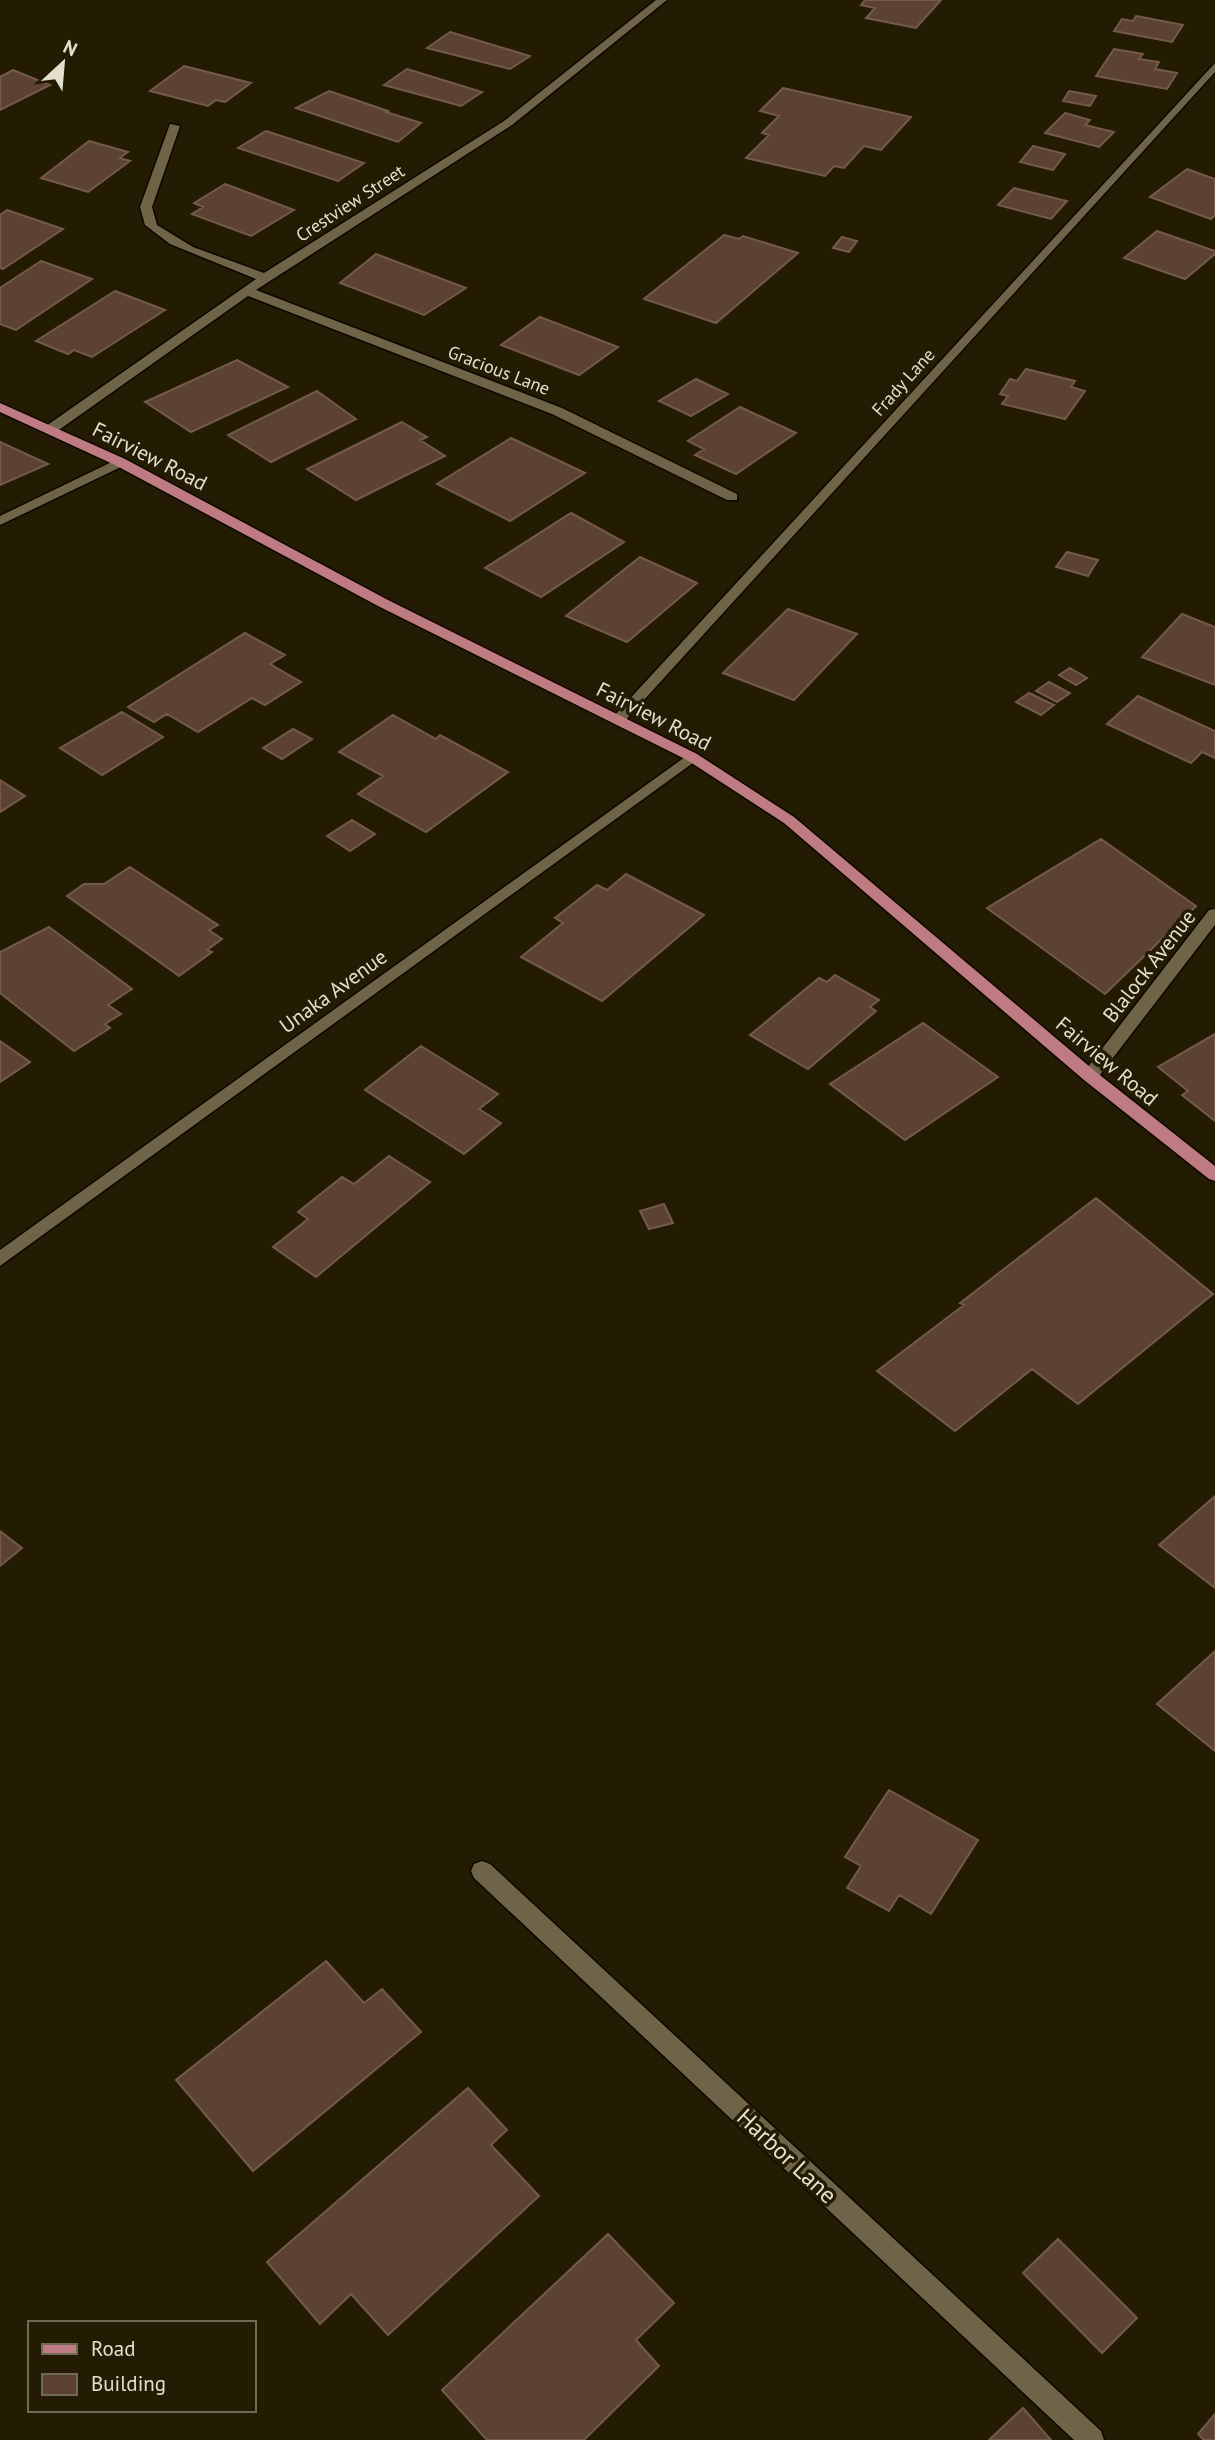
<svg xmlns="http://www.w3.org/2000/svg" width="1215" height="2440" viewBox="0 0 1215 2440" font-family="'PT Sans',sans-serif">
  <style>
    .building { fill: #5c4232; stroke: #755a49; stroke-width: 2 }
    .lines { fill: none; stroke-linecap: round; stroke-linejoin: round }
    .minor-casing { stroke: #0e0600; stroke-width: 3 }
    .major-casing { stroke: #0e0600; stroke-width: 3 }
    .minor { fill: #6e6548; fill-rule: evenodd }
    .major { fill: #be7c82; fill-rule: evenodd }
    .labels { text-anchor: middle; dominant-baseline: central; stroke-width: 7; stroke-linejoin: round; paint-order: stroke }
    .far-street-label { font-size: 18px; fill: #e3dece; stroke: #241c02 }
    .street-label { font-size: 21px; fill: #e3dece; stroke: #241c02 }
    .near-street-label { font-size: 24px; fill: #e3dece; stroke: #241c02 }
  </style>
  <rect width="100%" height="100%" fill="#241c02"/>
  <path class="building" d="M 865,0 L 941,0 L 916,28 L 866,18 L 875,8 L 861,5 Z
    M 1136,16 L 1183,25 L 1172,42 L 1114,31 L 1122,19 L 1133,21 Z
    M 450,32 L 530,56 L 510,69 L 427,48 Z
    M 1114,49 L 1143,54 L 1139,59 L 1159,62 L 1155,69 L 1177,73 L 1167,89 L 1096,76 Z
    M 184,66 L 251,83 L 225,102 L 216,100 L 208,106 L 150,91 Z
    M 407,69 L 482,92 L 461,106 L 384,85 Z
    M 13,70 L 50,85 L 0,110 L 0,77 Z
    M 783,88 L 911,117 L 881,150 L 864,146 L 844,168 L 834,166 L 825,176 L 746,158 L 769,135 L 762,133 L 779,116 L 760,111 Z
    M 329,91 L 388,111 L 386,112 L 421,123 L 398,142 L 296,108 Z
    M 1069,91 L 1096,96 L 1090,106 L 1063,101 Z
    M 1065,113 L 1090,120 L 1085,125 L 1114,132 L 1099,147 L 1045,133 Z
    M 266,131 L 364,163 L 338,181 L 238,148 Z
    M 89,141 L 128,152 L 120,158 L 130,161 L 88,192 L 41,178 Z
    M 1033,146 L 1065,154 L 1053,170 L 1020,162 Z
    M 1187,169 L 1215,179 L 1215,215 L 1211,219 L 1150,197 Z
    M 225,184 L 294,210 L 251,236 L 192,214 L 203,207 L 194,203 Z
    M 1014,188 L 1067,201 L 1051,219 L 998,205 Z
    M 7,210 L 63,229 L 3,269 L 0,268 L 0,215 Z
    M 1157,231 L 1215,251 L 1215,254 L 1185,279 L 1124,258 Z
    M 724,235 L 739,239 L 743,236 L 798,253 L 716,323 L 644,299 Z
    M 842,237 L 857,241 L 849,252 L 833,248 Z
    M 376,254 L 466,288 L 424,315 L 340,283 Z
    M 41,261 L 92,279 L 16,330 L 0,324 L 0,288 Z
    M 115,291 L 165,310 L 92,357 L 74,350 L 68,354 L 36,341 Z
    M 540,317 L 618,347 L 579,375 L 501,345 Z
    M 237,360 L 288,387 L 191,432 L 145,402 Z
    M 1026,369 L 1075,381 L 1071,387 L 1085,391 L 1065,419 L 1002,404 L 1008,396 L 1000,394 L 1010,379 L 1017,381 Z
    M 696,379 L 728,394 L 691,416 L 659,401 Z
    M 317,391 L 356,419 L 271,462 L 228,435 Z
    M 740,407 L 796,433 L 736,474 L 695,455 L 704,449 L 688,441 Z
    M 402,422 L 427,437 L 420,440 L 445,456 L 356,500 L 307,469 Z
    M 511,438 L 585,473 L 510,521 L 437,484 Z
    M 0,442 L 48,464 L 0,485 Z
    M 571,513 L 624,542 L 541,597 L 485,568 Z
    M 1067,552 L 1098,560 L 1088,576 L 1056,567 Z
    M 640,557 L 697,583 L 627,642 L 566,616 Z
    M 788,609 L 857,634 L 794,700 L 723,673 Z
    M 1182,614 L 1215,627 L 1215,685 L 1142,657 Z
    M 245,633 L 285,655 L 270,664 L 301,682 L 265,705 L 252,698 L 198,732 L 167,714 L 154,722 L 128,707 Z
    M 1070,668 L 1087,678 L 1076,685 L 1059,675 Z
    M 1049,682 L 1070,693 L 1057,702 L 1036,691 Z
    M 1029,693 L 1054,705 L 1041,715 L 1016,702 Z
    M 1138,696 L 1215,731 L 1215,758 L 1202,752 L 1191,763 L 1107,724 Z
    M 122,712 L 163,737 L 102,775 L 60,748 Z
    M 393,715 L 436,739 L 440,735 L 508,772 L 426,832 L 358,794 L 383,776 L 339,752 Z
    M 293,729 L 312,739 L 282,759 L 263,748 Z
    M 0,780 L 25,796 L 0,812 Z
    M 352,820 L 375,834 L 350,851 L 327,836 Z
    M 1101,839 L 1196,906 L 1105,994 L 987,908 Z
    M 130,867 L 218,925 L 209,930 L 222,939 L 207,950 L 212,952 L 179,976 L 67,896 L 84,884 L 104,884 Z
    M 626,874 L 704,915 L 602,1001 L 521,957 L 563,923 L 555,918 L 597,885 L 607,890 Z
    M 49,927 L 132,989 L 108,1005 L 121,1014 L 105,1024 L 110,1028 L 74,1051 L 0,993 L 0,952 Z
    M 835,975 L 879,1000 L 870,1007 L 876,1011 L 808,1069 L 750,1035 L 819,978 L 827,982 Z
    M 923,1023 L 998,1077 L 905,1140 L 830,1084 Z
    M 1215,1034 L 1215,1121 L 1182,1095 L 1188,1091 L 1158,1067 Z
    M 0,1041 L 30,1062 L 0,1082 Z
    M 421,1046 L 498,1094 L 479,1109 L 501,1123 L 464,1154 L 365,1090 Z
    M 389,1156 L 430,1182 L 316,1277 L 273,1247 L 308,1219 L 298,1212 L 342,1177 L 354,1184 Z
    M 1096,1198 L 1213,1294 L 1078,1404 L 1032,1369 L 955,1431 L 877,1371 L 964,1305 L 960,1303 Z
    M 664,1204 L 673,1223 L 649,1229 L 640,1211 Z
    M 1215,1496 L 1215,1588 L 1159,1545 Z
    M 0,1531 L 22,1548 L 0,1566 Z
    M 1215,1651 L 1215,1751 L 1157,1704 Z
    M 889,1790 L 978,1840 L 931,1914 L 899,1895 L 889,1911 L 847,1888 L 861,1866 L 845,1857 Z
    M 326,1961 L 364,2003 L 382,1989 L 421,2032 L 253,2171 L 176,2080 Z
    M 468,2088 L 507,2130 L 491,2145 L 539,2196 L 388,2335 L 351,2294 L 320,2324 L 267,2262 Z
    M 608,2234 L 674,2303 L 636,2340 L 659,2366 L 584,2440 L 487,2440 L 442,2390 Z
    M 1058,2239 L 1137,2318 L 1102,2353 L 1023,2273 Z
    M 1023,2408 L 1051,2440 L 989,2440 Z
    M 1215,2414 L 1215,2440 L 1204,2440 L 1198,2434 Z"/>
  <g class="lines">
    <defs>
      <path id="minor" d="M 656,0 L 667,0 L 512,125 L 256,290 L 562,408 L 737,494 L 737,500 L 727,500 L 552,414 L 248,296 L 56,432 L 46,432 L 46,426 L 256,279 L 170,244 L 145,225 L 140,207 L 170,124 L 180,126 L 152,207 L 157,225 L 193,247 L 264,273 L 504,121 Z
        M 1215,63 L 1215,72 L 623,723 L 613,723 L 613,717 Z
        M 120,458 L 125,459 L 125,465 L 0,525 L 0,516 Z
        M 692,752 L 697,754 L 697,760 L 0,1266 L 0,1250 Z
        M 1215,909 L 1215,925 L 1096,1080 L 1084,1080 L 1082,1076 L 1084,1072 L 1209,910 Z
        M 482,1861 L 490,1864 L 1101,2431 L 1104,2440 L 1074,2440 L 474,1878 L 471,1871 L 474,1864 Z"/>
      <path id="major" d="M 0,403 L 125,459 L 388,600 L 697,754 L 794,817 L 1096,1072 L 1215,1166 L 1215,1181 L 1209,1179 L 1084,1080 L 784,823 L 687,760 L 378,606 L 115,465 L 0,412 Z"/>
    </defs>
    <use href="#minor" class="minor-casing"/>
    <use href="#major" class="major-casing"/>
    <use href="#minor" class="minor"/>
    <use href="#major" class="major"/>
  </g>
  <g class="labels">
    <g class="far-street-label">
      <text transform="translate(350 203) rotate(-33)">Crestview Street</text>
      <text transform="translate(499 370) rotate(21)">Gracious Lane</text>
      <text transform="translate(903 382) rotate(-48)">Frady Lane</text>
    </g>
    <g class="street-label">
      <text transform="translate(150 456) rotate(27)">Fairview Road</text>
      <text transform="translate(654 716) rotate(27)">Fairview Road</text>
      <text transform="translate(1149 966) rotate(-52)">Blalock Avenue</text>
      <text transform="translate(333 991) rotate(-36)">Unaka Avenue</text>
      <text transform="translate(1107 1061) rotate(40)">Fairview Road</text>
    </g>
    <g class="near-street-label">
      <text transform="translate(787 2156) rotate(43)">Harbor Lane</text>
    </g>
  </g>
  <rect x="28" y="2321" width="228" height="91" fill="#241c02" stroke="#706a54" stroke-width="2"/>
  <rect x="42" y="2344" width="35" height="10" fill="#be7c82" stroke="#706a54" stroke-width="2"/>
  <text x="91" y="2356" font-size="21" fill="#e3dece">Road</text>
  <rect x="42" y="2374" width="35" height="21" fill="#5c4232" stroke="#706a54" stroke-width="2"/>
  <text x="91" y="2391" font-size="21" fill="#e3dece">Building</text>
  <g transform="translate(63 63) rotate(26)" stroke="#241c02" stroke-width="5" paint-order="stroke">
  <path d="M0-5L12 26L0 18L-12 26Z" fill="#e3dece"/>
  <text y="-10" font-size="19" font-weight="bold" text-anchor="middle" fill="#e3dece">N</text>
  </g>
</svg>
